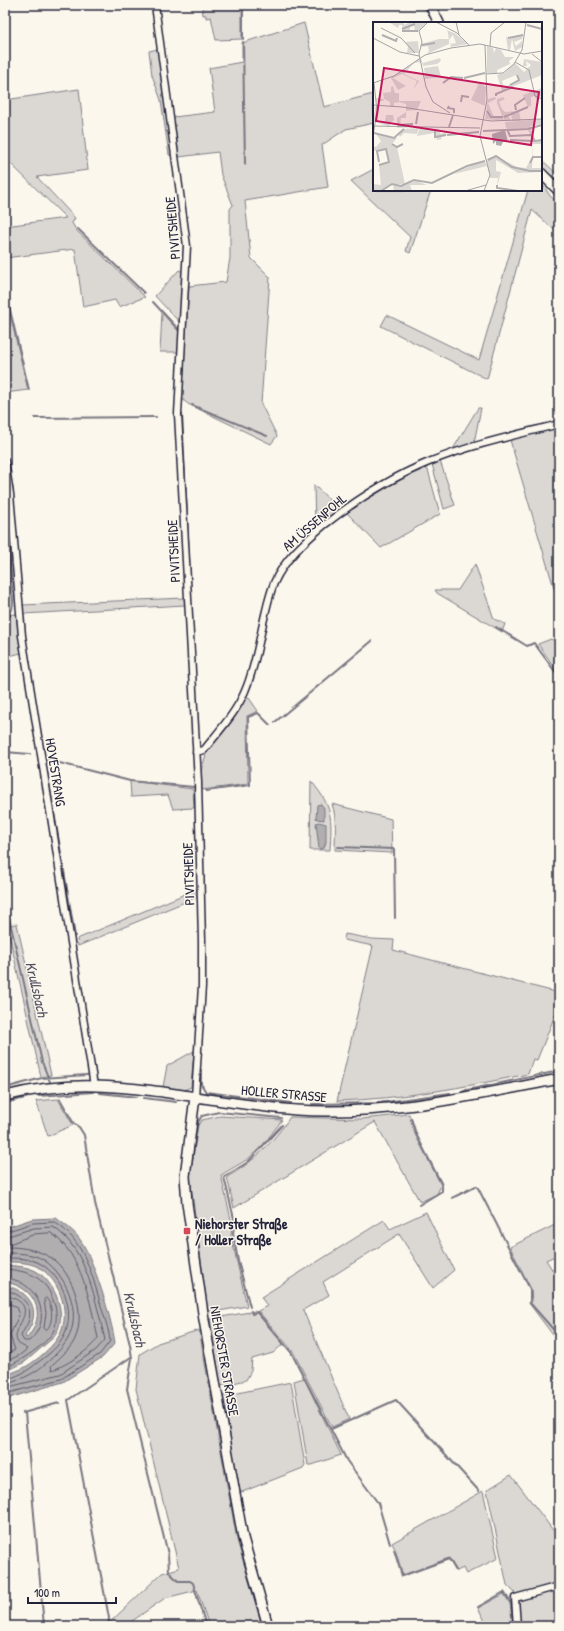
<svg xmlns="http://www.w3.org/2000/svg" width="564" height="1631" viewBox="0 0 564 1631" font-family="'Patrick Hand',sans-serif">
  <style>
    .green { fill: #dbd8d3; stroke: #7e7d87 }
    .water { fill: #b1aeb0; stroke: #787681 }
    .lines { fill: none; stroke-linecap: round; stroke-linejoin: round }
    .shore { stroke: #5b5a6a; stroke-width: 1 }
    .stream { stroke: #787681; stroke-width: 2 }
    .street-casing { stroke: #22223b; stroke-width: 9 }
    .secondary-casing { stroke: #22223b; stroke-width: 12 }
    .street { stroke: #fbf7ec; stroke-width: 6 }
    .secondary { stroke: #fbf7ec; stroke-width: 9 }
    .poi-dot { fill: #d1495b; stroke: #fbf7ec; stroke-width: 1.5 }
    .labels { text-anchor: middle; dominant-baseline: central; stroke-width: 3; stroke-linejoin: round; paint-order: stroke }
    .street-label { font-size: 14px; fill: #22223b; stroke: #fbf7ec }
    .poi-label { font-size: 14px; font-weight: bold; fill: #22223b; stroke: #fbf7ec; text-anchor: start }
    .water-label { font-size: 15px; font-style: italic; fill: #545364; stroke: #fbf7ec }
    .inset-river { fill: none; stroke: #b1aeb0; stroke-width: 2 }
    .inset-road { fill: none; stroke: #a4a2a5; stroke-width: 1 }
    .view { fill: #c2185b; fill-opacity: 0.15; stroke: #c2185b; stroke-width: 2 }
    .inset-edge { fill: none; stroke: #22223b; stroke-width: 2 }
  </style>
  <rect width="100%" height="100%" fill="#fbf7ec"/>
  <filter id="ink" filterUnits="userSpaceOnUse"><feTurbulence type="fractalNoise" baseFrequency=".025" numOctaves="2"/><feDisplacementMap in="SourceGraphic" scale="8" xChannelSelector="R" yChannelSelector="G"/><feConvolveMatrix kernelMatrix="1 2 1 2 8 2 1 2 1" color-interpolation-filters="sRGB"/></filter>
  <g filter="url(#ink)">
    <path class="green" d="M 202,5 L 242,5 L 242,39 L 216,40 L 211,17 L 206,18 L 206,15 L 203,15 Z
      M 304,23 L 324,107 L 373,94 L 374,123 L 346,129 L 322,145 L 328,187 L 245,201 L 251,258 L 270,277 L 261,404 L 277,436 L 271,444 L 188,404 L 182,399 L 189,286 L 226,282 L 230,258 L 230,209 L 233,205 L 221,175 L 218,152 L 179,157 L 174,117 L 215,112 L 209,68 L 242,62 L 242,43 Z
      M 158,49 L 174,155 L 169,155 L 161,100 L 152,75 L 149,51 Z
      M 79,89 L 88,170 L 37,177 L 75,218 L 72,223 L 76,230 L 145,297 L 119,307 L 115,300 L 83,307 L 75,249 L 5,258 L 5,226 L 66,218 L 5,158 L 5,100 Z
      M 541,159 L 559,176 L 559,184 L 541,166 Z
      M 374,169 L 374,190 L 431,190 L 410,253 L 406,251 L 410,237 L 351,181 Z
      M 541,182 L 550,196 L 559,204 L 559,234 L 532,210 L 487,379 L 381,326 L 387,315 L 479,360 L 528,190 L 541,190 Z
      M 179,270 L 185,273 L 181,324 L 155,296 Z
      M 5,294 L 28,390 L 5,393 Z
      M 162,313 L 179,332 L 178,352 L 160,352 Z
      M 478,408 L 481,408 L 474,443 L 453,449 Z
      M 559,426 L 559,597 L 557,598 L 510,440 Z
      M 440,461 L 455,505 L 444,509 L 432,464 Z
      M 425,468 L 428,470 L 440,514 L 381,548 L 345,511 L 377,490 Z
      M 314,485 L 338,508 L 337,512 L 315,528 Z
      M 5,517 L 10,602 L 9,608 L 5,608 Z
      M 475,564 L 494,619 L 505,624 L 502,632 L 437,593 L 435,590 L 458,590 Z
      M 184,598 L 185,605 L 23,614 L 22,605 Z
      M 16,614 L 21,653 L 5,657 L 5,615 Z
      M 551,639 L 559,644 L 559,674 L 538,644 Z
      M 249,698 L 258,711 L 247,716 L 248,784 L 201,790 L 201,772 L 206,754 L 244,700 Z
      M 130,781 L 193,789 L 194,808 L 173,809 L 168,795 L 131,797 Z
      M 311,781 C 333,807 332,817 330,850 L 310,850 Z
      M 332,804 L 391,819 L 392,853 L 335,850 C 335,834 337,819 332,804 Z
      M 197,889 L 197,897 L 78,946 L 77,939 Z
      M 17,924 L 51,1075 L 41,1077 L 7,925 Z
      M 345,934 L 372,939 L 394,940 L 393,950 L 559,993 L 559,1005 L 537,1060 L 533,1059 L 528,1074 C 464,1087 402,1099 337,1101 L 373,946 L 344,940 Z
      M 194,1051 L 191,1087 L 184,1090 L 163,1087 L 167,1066 Z
      M 58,1099 L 73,1125 L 48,1136 L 36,1101 Z
      M 409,1114 L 415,1134 L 441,1185 L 437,1194 L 420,1202 L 375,1122 L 234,1208 L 227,1177 C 253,1163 275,1140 290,1117 L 362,1119 Z
      M 220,1116 L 282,1120 L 263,1145 L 248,1159 L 221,1175 L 232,1224 L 231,1236 L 247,1306 L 208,1313 L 190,1177 L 198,1125 L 202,1120 Z
      M 426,1212 L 454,1270 L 433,1288 L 399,1234 L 323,1282 L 329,1295 L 303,1310 L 349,1419 L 332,1427 L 292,1350 L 258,1311 L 267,1306 L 261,1297 L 384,1220 L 390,1229 Z
      M 559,1223 L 559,1254 L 546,1260 L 559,1280 L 559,1343 L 528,1302 L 532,1302 L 531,1289 L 510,1247 Z
      M 255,1311 L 283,1344 L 273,1353 L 252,1359 L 251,1371 L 246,1380 L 221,1386 L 210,1319 Z
      M 199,1330 L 237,1540 L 262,1626 L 209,1626 L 197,1590 L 165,1598 L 125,1626 L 106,1626 L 162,1573 L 179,1568 L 136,1389 L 140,1354 L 158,1343 Z
      M 304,1378 L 341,1455 L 312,1465 L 308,1465 L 294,1381 Z
      M 291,1382 L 305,1465 L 303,1468 L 242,1492 L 240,1492 L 223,1396 Z
      M 511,1475 L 559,1538 L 559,1584 L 516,1594 L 507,1585 L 487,1490 Z
      M 483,1491 L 498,1558 L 466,1574 L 463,1568 L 457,1571 L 449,1558 L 403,1575 L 395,1549 L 392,1543 Z
      M 559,1589 L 559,1626 L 519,1626 L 518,1600 L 521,1598 Z
      M 504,1594 L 510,1604 L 513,1626 L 488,1626 L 478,1608 Z"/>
    <path class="water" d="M 321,804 L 324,808 L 324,820 L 317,819 L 316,818 L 317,805 Z
      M 319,822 L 326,824 L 326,842 L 324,848 L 319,849 L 316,823 Z
      M 56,1218 C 65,1225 75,1231 81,1241 C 94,1260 112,1320 115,1343 L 103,1357 L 63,1382 L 9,1398 L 5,1396 L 5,1376 C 12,1372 21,1370 27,1366 C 37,1360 50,1349 57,1339 C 73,1318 61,1279 38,1267 C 28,1262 16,1262 5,1262 L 5,1228 L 32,1219 Z
      M 5,1265 C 15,1266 26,1266 36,1271 C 56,1283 69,1316 54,1337 L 25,1362 L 5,1372 L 5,1286 C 21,1288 37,1301 33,1319 C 32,1326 27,1331 25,1337 L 27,1338 C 48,1314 35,1287 5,1282 Z"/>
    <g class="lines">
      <path class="shore" d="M 5,1232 L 33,1223 L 54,1222 C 84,1240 92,1274 101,1306 C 104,1317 109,1329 110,1341 L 100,1354 L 61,1379 L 9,1393 L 5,1393
        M 51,1233 C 83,1255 90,1303 98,1338 C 91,1349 66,1366 52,1370 L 51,1366 C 59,1358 70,1350 75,1339 C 87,1312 72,1266 44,1254 C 33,1249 20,1247 8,1247 L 7,1245 L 35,1234 Z
        M 5,1237 L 34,1228 L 53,1227 C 87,1248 96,1303 105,1340 L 96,1350 L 60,1374 L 5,1388
        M 5,1253 C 17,1253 33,1253 44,1260 C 69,1277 85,1320 63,1346 C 55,1356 42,1368 31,1374 C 23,1379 13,1381 6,1386 L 5,1384
        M 5,1258 C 16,1258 31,1258 41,1264 C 63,1277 75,1310 65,1334 C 60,1346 47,1356 37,1363 C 29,1370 16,1378 5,1379
        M 5,1269 C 30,1271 46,1277 54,1303 C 57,1310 57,1322 54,1330 C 47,1345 20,1361 5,1368
        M 5,1278 C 37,1280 55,1319 29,1341 L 24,1341 L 21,1336 C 23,1330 28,1325 29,1319 C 33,1303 18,1293 5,1290
        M 5,1295 C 45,1306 10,1327 17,1341 C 19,1345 24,1346 27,1349 L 20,1355 L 5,1362
        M 46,1298 C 53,1304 54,1324 46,1330 L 44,1328 L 46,1313 L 44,1300 Z
        M 5,1301 L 16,1307 L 19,1315 L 10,1335 L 15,1350 L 5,1355"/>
      <path class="stream" d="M 243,5 L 243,39
        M 243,42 L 245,164
        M 78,229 L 144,293
        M 5,289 L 29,390
        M 153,302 L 179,330
        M 192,405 L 267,436
        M 182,414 L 190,577
        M 35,418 L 156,417
        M 5,497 L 13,602 L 12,610
        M 5,617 L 10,616
        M 496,627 L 527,646 L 534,643 L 559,677
        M 275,722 L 372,641
        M 5,752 L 30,754
        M 48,760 L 130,781 L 194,787
        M 47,771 L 75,936
        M 206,791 L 250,785 L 248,717 L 258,713 L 270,725
        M 338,847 L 394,849 L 395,918
        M 5,900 L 42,1062 L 50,1082
        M 201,1070 L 201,1084 L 206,1092 L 291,1103
        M 5,1088 L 42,1078 L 87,1075
        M 462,1091 L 559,1071
        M 100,1093 L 137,1097
        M 39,1096 L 93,1092
        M 144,1098 L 176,1102
        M 60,1099 L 74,1124 L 79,1127 L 84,1135 L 95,1203 L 130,1345 L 132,1358 L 127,1389 L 168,1554 L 169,1572 L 178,1581 L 190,1581 L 193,1583 L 206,1626
        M 5,1103 L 29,1097
        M 312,1104 L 378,1103 L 450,1093
        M 202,1116 L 219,1112 L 281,1118
        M 411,1118 L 416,1134 L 442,1185 L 442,1191 L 419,1205
        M 195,1135 L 198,1122 L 202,1116
        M 452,1198 L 476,1186 L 478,1188 L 530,1289 L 530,1303 L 559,1336
        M 250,1307 L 238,1261 L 233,1233 L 235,1223 L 224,1177 L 248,1162 L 282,1125
        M 251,1311 L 252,1314 L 257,1312 L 291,1352 L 347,1461 L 378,1503 L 390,1544
        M 23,1413 L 59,1403
        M 25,1413 L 44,1626
        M 331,1429 L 396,1400 L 479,1491
        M 394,1550 L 402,1576 L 449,1559 L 456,1571
        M 478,1607 L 504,1592 L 511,1603 L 514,1625
        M 108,1626 L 109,1618 L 68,1400 L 131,1357"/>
      <defs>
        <path id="street" d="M 155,5 L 187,246 L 178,414 L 198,782 L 202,941 L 202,986 L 195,1097
          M 5,461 L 10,494 L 22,636 L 94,1086
          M 196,752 L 204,750 C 218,732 236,713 245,691 C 260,656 261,617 274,583 C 284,560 304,542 323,526 C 356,500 390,478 429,462 C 470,445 516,435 559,424
          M 517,1626 L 515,1598 L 559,1586"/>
        <path id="secondary" d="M 430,5 L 439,23
          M 541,173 L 559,191
          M 5,1096 C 34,1089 65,1085 95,1086 C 162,1088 229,1105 296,1110 C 386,1116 471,1096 559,1079
          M 195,1097 L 185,1176 L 187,1203 L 204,1320 L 243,1538 L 268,1626"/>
      </defs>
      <use href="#street" class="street-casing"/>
      <use href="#secondary" class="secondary-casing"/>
      <use href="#street" class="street"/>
      <use href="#secondary" class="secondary"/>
    </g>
  </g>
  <rect class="poi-dot" x="183" y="1227" width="8" height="8" rx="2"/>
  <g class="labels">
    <g class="street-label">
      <text transform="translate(172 228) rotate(-95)">PIVITSHEIDE</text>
      <text transform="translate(314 522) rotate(-41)">AM ÜSSENPOHL</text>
      <text transform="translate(173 551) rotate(-93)">PIVITSHEIDE</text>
      <text transform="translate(56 772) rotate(81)">HOVESTRANG</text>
      <text transform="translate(188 874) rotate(-92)">PIVITSHEIDE</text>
      <text transform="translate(284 1093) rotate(5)">HOLLER STRASSE</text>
      <text transform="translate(225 1361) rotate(80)">NIEHORSTER STRASSE</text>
    </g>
    <g class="poi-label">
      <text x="195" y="1223">Niehorster Straße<tspan x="195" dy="16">/ Holler Straße</tspan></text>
    </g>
    <g class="water-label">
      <text transform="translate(37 989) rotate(77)">Krullsbach</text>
      <text transform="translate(135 1319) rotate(77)">Krullsbach</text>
    </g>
  </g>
  <g transform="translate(373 22)">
    <rect width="169" height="169" fill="#fbf7ec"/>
    <path d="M 16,0 L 31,0 L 31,3 L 37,0 L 54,0 L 46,9 L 42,9 L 41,3 L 37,4 L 37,9 L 30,9 L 29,3 L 26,3 L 25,6 ZM 74,6 L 74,8 L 83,12 L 95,22 L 78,25 L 77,18 L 78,22 L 83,21 L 80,13 L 76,18 ZM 150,13 L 149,17 L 141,20 L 143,24 L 149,19 L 149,25 L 142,29 L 139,17 L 137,28 L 135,28 L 133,14 L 135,16 ZM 66,17 L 76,17 L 76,22 L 54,32 L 56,29 L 55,24 L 47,25 L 48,22 ZM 45,19 L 46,31 L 34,31 L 35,24 L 32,20 ZM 114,24 L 120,26 L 121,31 L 123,26 L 128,28 L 132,35 L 141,35 L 136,39 L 137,42 L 124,48 L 124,52 L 114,51 ZM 47,36 L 50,41 L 67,36 L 68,39 L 64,42 L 50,44 L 49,40 L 41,41 L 31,52 L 46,59 L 40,68 L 44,59 L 29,52 L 20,56 L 33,64 L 25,68 L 18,56 ZM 151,37 L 169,40 L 169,53 L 129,69 L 124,53 L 131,51 L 142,41 L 151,50 L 158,43 L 153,39 L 154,44 L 150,44 ZM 143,53 L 146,58 L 131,66 L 129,59 ZM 65,44 L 68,55 L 52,57 L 51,46 ZM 106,61 L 113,65 L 112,84 L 98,78 L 97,80 ZM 20,64 L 22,71 L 26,71 L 26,79 L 48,79 L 44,88 L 33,89 L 33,82 L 26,80 L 21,81 L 21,84 L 10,86 L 17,85 L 17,80 L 11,77 L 10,79 L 3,80 L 3,76 L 11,77 L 10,71 L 18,70 L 18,65 ZM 169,66 L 169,74 L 166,75 L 168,75 L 163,78 L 162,74 L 158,75 L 158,84 L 155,85 L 150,73 ZM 122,75 L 123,77 L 115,81 L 121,95 L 130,95 L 131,99 L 112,97 L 115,77 ZM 130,75 L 132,77 L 126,80 L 129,87 L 132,90 L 146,89 L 148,99 L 139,99 L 138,91 L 135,92 L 138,99 L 131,99 L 124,81 L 124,77 ZM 0,84 L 3,85 L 3,100 L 12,101 L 13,93 L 20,93 L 21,98 L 33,90 L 33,96 L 28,96 L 27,103 L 40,102 L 40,105 L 24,106 L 24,96 L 17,101 L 17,105 L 0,99 L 2,86 ZM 169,97 L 169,102 L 157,104 L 162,118 L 169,118 L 169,122 L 160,122 L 159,146 L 169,146 L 169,150 L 145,151 L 123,138 L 123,149 L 128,150 L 124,165 L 125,156 L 117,156 L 113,137 L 123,134 L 144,145 L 153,146 L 159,135 L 160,118 L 154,106 L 137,107 L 133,106 L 132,100 ZM 46,106 L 44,112 L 31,111 L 27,115 L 25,111 L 30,107 ZM 47,106 L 65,107 L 68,112 L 74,110 L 73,113 L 67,114 L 69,117 L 64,118 L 61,111 L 44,114 ZM 2,110 L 9,114 L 24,116 L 19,122 L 24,125 L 32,162 L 19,162 L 7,169 L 0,169 L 0,162 L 8,163 L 6,143 L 16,140 L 13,127 L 0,129 L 0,124 L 3,125 L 8,119 ZM 112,140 L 114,144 L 81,152 L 99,143 ZM 43,159 L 54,163 L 37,163 L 39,169 L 21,169 L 20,163 L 28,164 Z" fill="#dbd8d3" fill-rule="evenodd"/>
    <path d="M 132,108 L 135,120 L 130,120 L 128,124 L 123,123 L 123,119 L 120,122 L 119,112 Z" fill="#b1aeb0"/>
    <path class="inset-river" d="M 154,3 L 169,7M 29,7 L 42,2M 29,9 L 45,9M 9,13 L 23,19 L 24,16M 135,16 L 150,13M 49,23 L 62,21M 91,56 L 112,51M 70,61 L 78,55 L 90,56M 137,63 L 146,58 L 144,53M 123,74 L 123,72 L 140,65M 88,80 L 89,74 L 96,75M 76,84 L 75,86 L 81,87 L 81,91M 143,88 L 142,83 L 152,76M 114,89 L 118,95 L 130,95M 131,95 L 155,85M 43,102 L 45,90M 25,103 L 40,102M 76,105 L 80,93M 62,107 L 62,115 L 73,113M 134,107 L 137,114 L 158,113 L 162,119 L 169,118M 110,109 L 155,107 L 169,103M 1,111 L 21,116 L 31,107M 74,113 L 106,110M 137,118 L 161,119M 19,122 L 24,125 L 30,122M 115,138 L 123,134 L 139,145 L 157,149 L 169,149M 6,140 L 4,129 L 13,127 L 16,140 L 6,143M 157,141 L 160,135 L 169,135M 124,163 L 124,166 L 145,169M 8,169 L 19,162 L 28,164 L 41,158 L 59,161 L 94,144 L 112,139"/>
    <path class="inset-road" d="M 55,0 L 46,9 L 49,20 L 46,32 L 53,65 L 60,80 L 77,91M 63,0 L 84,11 L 96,23M 83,0 L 86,13M 8,6 L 28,16 L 42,31M 0,16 L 27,30 L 46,34M 117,24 L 118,11 L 132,0M 159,32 L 169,40M 142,40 L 156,48 L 162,74 L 169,77M 113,52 L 130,51 L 141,42 L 149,28 L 153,0M 0,61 L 21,54 L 52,33 L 78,26 L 107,22 L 151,32 L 169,29M 0,83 L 29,85 L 118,99 L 169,97M 0,104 L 107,106M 0,114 L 4,89 L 1,61M 92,169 L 113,163M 111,169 L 117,153 L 107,114 L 114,78 L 112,23"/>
    <path class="view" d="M 11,46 L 166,70 L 158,123 L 3,99 Z"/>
    <rect width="169" height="169" class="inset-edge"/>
  </g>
  <rect width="564" height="1631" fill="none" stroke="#fbf7ec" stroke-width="20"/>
  <rect x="10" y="10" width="544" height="1611" fill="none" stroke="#22223b" stroke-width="1.5" filter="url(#ink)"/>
  <path d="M28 1597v6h88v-6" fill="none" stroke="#22223b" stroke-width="2"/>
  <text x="34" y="1597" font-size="12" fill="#22223b" stroke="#fbf7ec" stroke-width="3" paint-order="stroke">100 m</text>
</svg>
